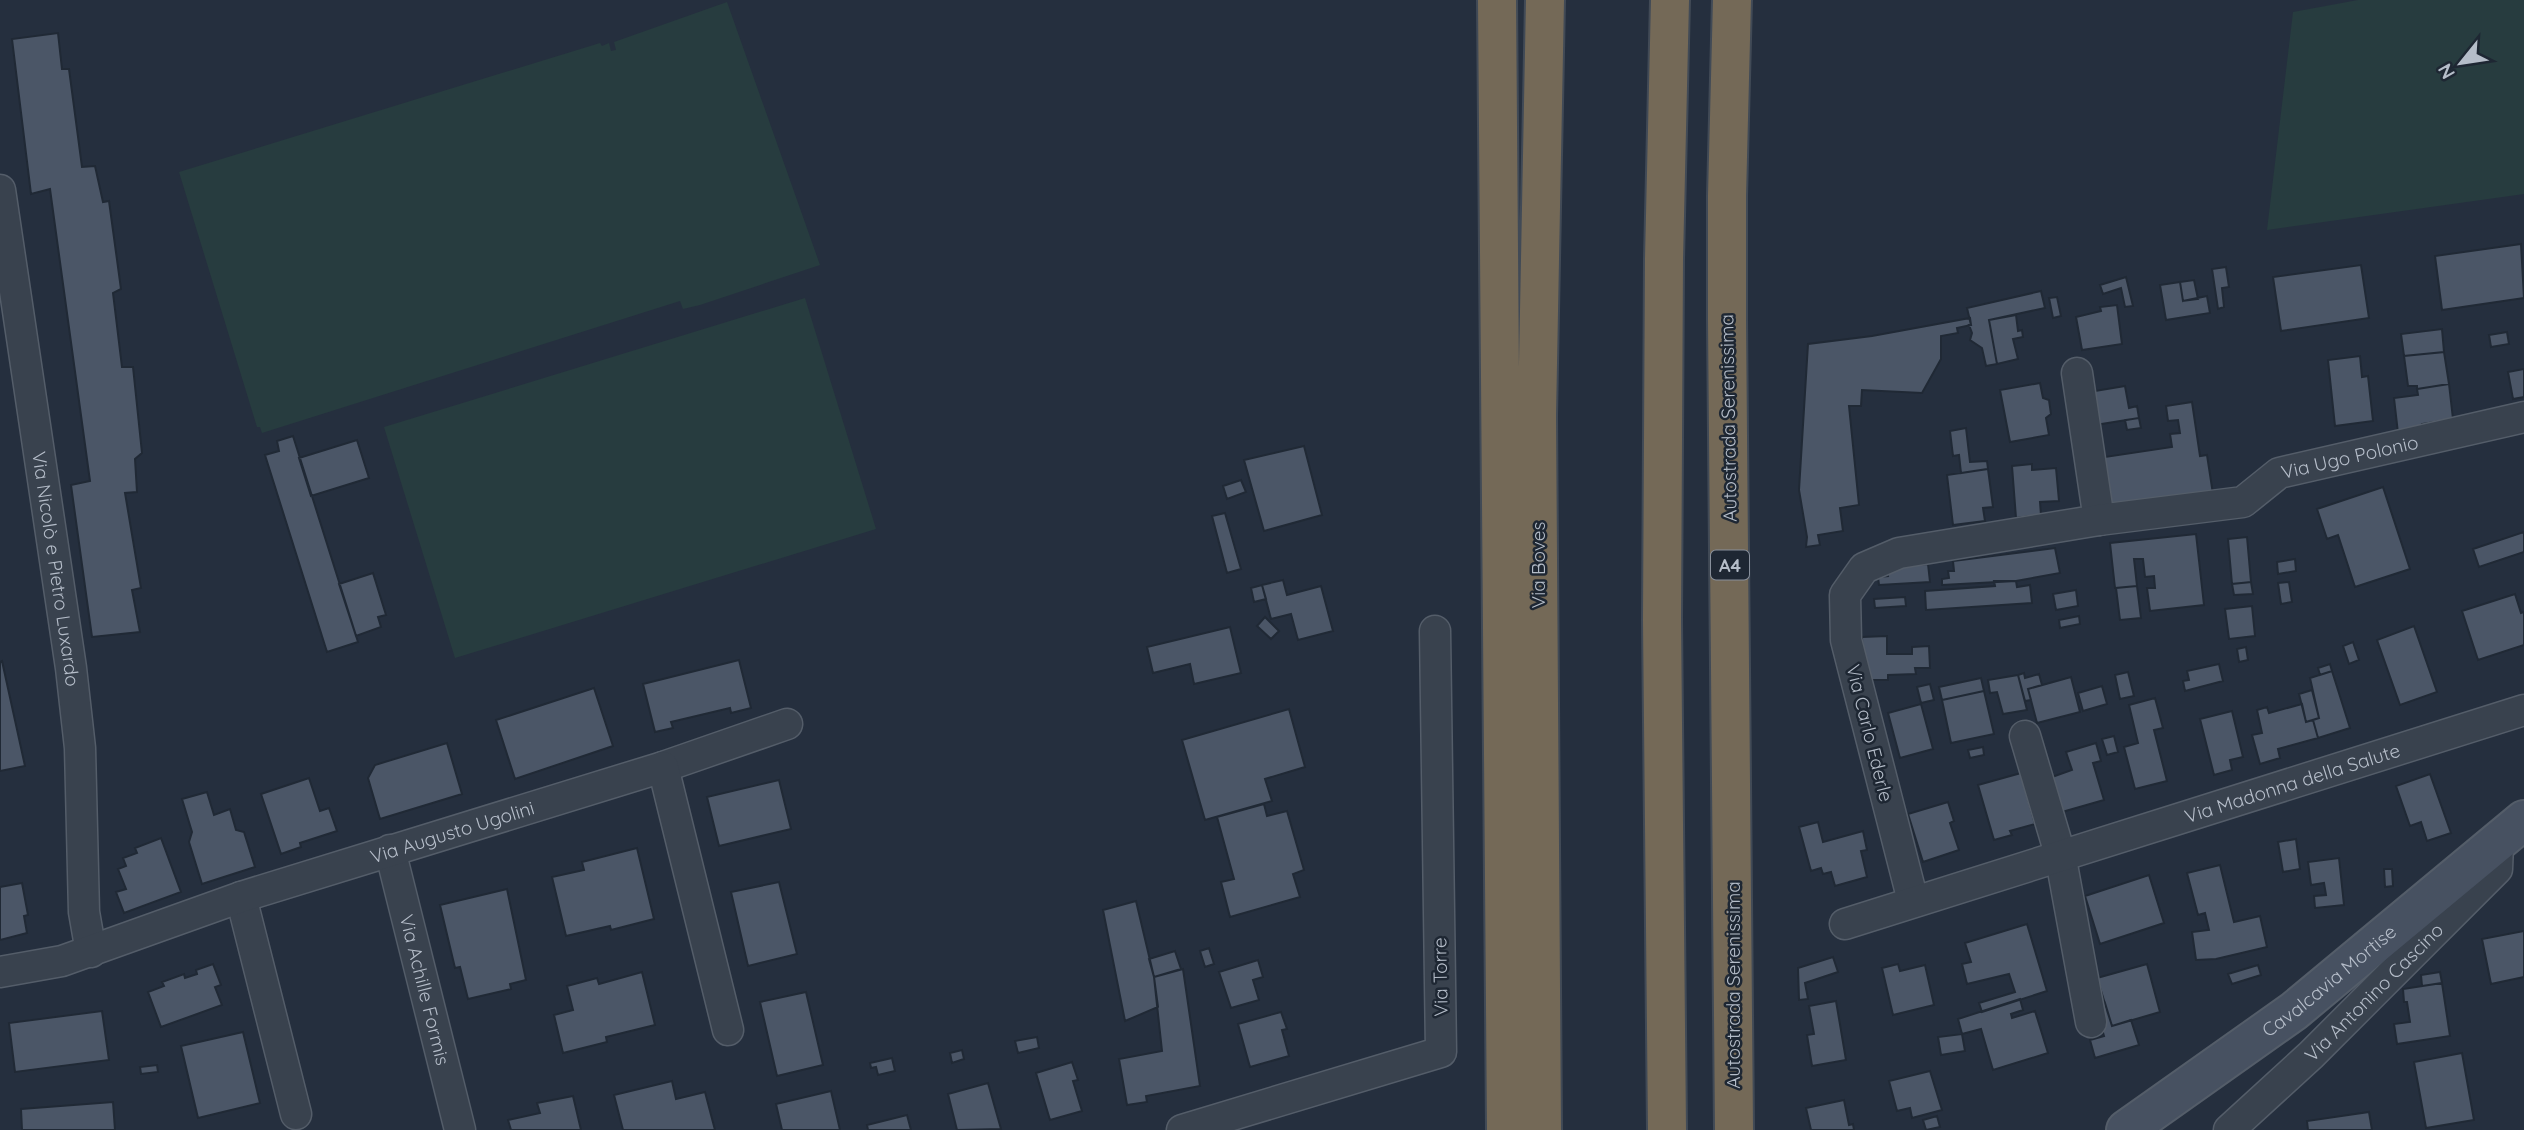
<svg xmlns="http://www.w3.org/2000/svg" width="2524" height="1130" viewBox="0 0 2524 1130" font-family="Quicksand,sans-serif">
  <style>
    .green { fill: #273c3f }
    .building { fill: #4b5667; stroke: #202935; stroke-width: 2 }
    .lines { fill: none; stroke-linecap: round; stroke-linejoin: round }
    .street-casing { stroke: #545d69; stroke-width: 33 }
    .secondary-casing { stroke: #545d69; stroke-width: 42 }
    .highway-casing { stroke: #414a56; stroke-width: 42 }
    .street { stroke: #39424e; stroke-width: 30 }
    .secondary { stroke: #475161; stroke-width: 38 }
    .highway { stroke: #746957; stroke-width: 38 }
    .labels { text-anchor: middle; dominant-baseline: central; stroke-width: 5; stroke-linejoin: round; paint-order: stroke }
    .shield { fill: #1e2733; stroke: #88909c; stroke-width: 2 }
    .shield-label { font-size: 18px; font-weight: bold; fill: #b5bdc9 }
    .street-label { font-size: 19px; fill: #b5bdc9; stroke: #1e2733 }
  </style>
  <rect width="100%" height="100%" fill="#252f3e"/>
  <path class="green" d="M 2358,0 L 2524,0 L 2524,194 L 2267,230 L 2293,12 Z
    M 727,2 L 820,265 L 700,305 L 683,309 L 680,301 L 262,433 L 260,427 L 257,427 L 179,172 L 600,43 L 602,46 L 609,43 L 611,51 L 616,50 L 614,42 Z
    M 805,298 L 876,529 L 455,658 L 384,427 Z"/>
  <path class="building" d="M 58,33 L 62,69 L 69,69 L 82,167 L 95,166 L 103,202 L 109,201 L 121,289 L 113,293 L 122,367 L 133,367 L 142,453 L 135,459 L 137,492 L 125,493 L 141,588 L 132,590 L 140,632 L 92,637 L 71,485 L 90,481 L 50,189 L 31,194 L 12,39 Z
    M 2521,244 L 2524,298 L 2442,310 L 2435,256 Z
    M 2361,265 L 2369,318 L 2281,331 L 2273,277 Z
    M 2226,267 L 2229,287 L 2222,288 L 2224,307 L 2218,309 L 2212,269 Z
    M 2126,277 L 2133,306 L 2125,307 L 2121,288 L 2103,294 L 2100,285 Z
    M 2194,280 L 2198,299 L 2183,301 L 2180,282 Z
    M 2180,282 L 2183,301 L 2207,296 L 2210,313 L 2166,320 L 2160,285 Z
    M 2041,291 L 2045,308 L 1989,320 L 1997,364 L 1986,366 L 1982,348 L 1970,340 L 1972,333 L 1969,325 L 1971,325 L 1967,308 Z
    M 2057,297 L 2061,316 L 2053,318 L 2049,298 Z
    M 2117,305 L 2122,344 L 2082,350 L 2076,317 L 2101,311 L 2100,307 Z
    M 2016,315 L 2018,331 L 2022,330 L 2023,337 L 2013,339 L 2018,359 L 1997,364 L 1989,320 Z
    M 1970,318 L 1971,325 L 1957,328 L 1958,333 L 1941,336 L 1941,359 L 1922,393 L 1862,390 L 1861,406 L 1849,406 L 1859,505 L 1840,508 L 1843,531 L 1818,535 L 1820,545 L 1806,547 L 1807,537 L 1799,490 L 1808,344 L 1872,336 Z
    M 2442,329 L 2444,352 L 2404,356 L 2401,334 Z
    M 2507,332 L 2509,344 L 2491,347 L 2489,335 Z
    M 2444,352 L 2449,384 L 2417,389 L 2417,386 L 2408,386 L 2404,356 Z
    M 2360,356 L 2362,377 L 2368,376 L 2373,421 L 2335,426 L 2328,360 Z
    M 2524,369 L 2524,397 L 2513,399 L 2508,372 Z
    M 2040,383 L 2043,398 L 2049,400 L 2051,414 L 2046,418 L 2049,435 L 2010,442 L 2000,390 Z
    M 2449,384 L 2453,419 L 2422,424 L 2423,430 L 2398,433 L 2394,398 L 2418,395 L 2417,389 Z
    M 2125,386 L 2129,408 L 2137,406 L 2139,418 L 2089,426 L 2083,393 Z
    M 2192,402 L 2200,456 L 2207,455 L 2213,494 L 2106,512 L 2098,458 L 2172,447 L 2170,434 L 2180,433 L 2178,420 L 2168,421 L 2166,406 Z
    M 2139,418 L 2141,428 L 2127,430 L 2125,420 Z
    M 1966,428 L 1970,462 L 1987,461 L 1988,469 L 1961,473 L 1959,455 L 1953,456 L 1950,431 Z
    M 293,436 L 358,642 L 327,652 L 265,455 L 279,451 L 277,441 Z
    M 357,440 L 369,478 L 311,496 L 299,458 Z
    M 1304,446 L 1322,515 L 1264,531 L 1244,460 Z
    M 2032,464 L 2032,470 L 2056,468 L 2059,501 L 2040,502 L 2041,515 L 2016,518 L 2012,466 Z
    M 1988,469 L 1993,507 L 1983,508 L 1985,521 L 1953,525 L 1947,475 Z
    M 1241,480 L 1246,492 L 1227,499 L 1223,486 Z
    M 2383,487 L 2410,569 L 2355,587 L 2338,535 L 2327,539 L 2317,509 Z
    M 1225,513 L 1241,569 L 1227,573 L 1212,516 Z
    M 2524,532 L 2524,552 L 2479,567 L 2473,549 Z
    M 2196,534 L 2204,605 L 2150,611 L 2147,588 L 2155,588 L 2154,576 L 2145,577 L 2143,559 L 2134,559 L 2137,586 L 2115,588 L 2110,543 Z
    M 2247,537 L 2251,582 L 2232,584 L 2228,539 Z
    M 2055,548 L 2060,573 L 2016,581 L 1942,585 L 1942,579 L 1949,578 L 1948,571 L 1954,571 L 1953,561 Z
    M 2295,559 L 2296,571 L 2278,574 L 2277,562 Z
    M 1928,564 L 1930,582 L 1879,585 L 1878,577 L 1888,576 L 1887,567 Z
    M 373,573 L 386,615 L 378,617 L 381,627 L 356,636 L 339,584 Z
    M 1283,580 L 1287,595 L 1321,586 L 1333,631 L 1298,640 L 1291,614 L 1271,619 L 1262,585 Z
    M 1994,581 L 2016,581 L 2017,587 L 2030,585 L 2032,603 L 1926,610 L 1925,591 L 1995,586 Z
    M 2251,582 L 2253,594 L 2234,595 L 2232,584 Z
    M 2289,582 L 2292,602 L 2281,604 L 2278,583 Z
    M 1262,585 L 1266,599 L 1254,602 L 1251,588 Z
    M 2137,586 L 2141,618 L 2120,620 L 2116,588 Z
    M 2076,590 L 2078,606 L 2056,610 L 2053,594 Z
    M 2515,594 L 2521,613 L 2524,612 L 2524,645 L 2478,660 L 2462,611 Z
    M 1905,597 L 1906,606 L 1875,608 L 1874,599 Z
    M 2252,606 L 2255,636 L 2229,639 L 2225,609 Z
    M 2079,616 L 2080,624 L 2060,628 L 2059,620 Z
    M 1265,617 L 1279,631 L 1271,639 L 1257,626 Z
    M 2414,626 L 2437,692 L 2400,705 L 2377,640 Z
    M 1230,627 L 1241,673 L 1194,684 L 1190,664 L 1153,673 L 1147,647 Z
    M 1887,636 L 1887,654 L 1912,654 L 1912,647 L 1929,646 L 1930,668 L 1915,668 L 1916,674 L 1888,675 L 1888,680 L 1863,680 L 1862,637 Z
    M 2353,642 L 2359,660 L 2349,664 L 2343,646 Z
    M 2246,647 L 2248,660 L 2239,662 L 2237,649 Z
    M 739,660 L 751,708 L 731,713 L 730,708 L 671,722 L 673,728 L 655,732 L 643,684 Z
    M 2,661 L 25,766 L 0,771 L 0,662 Z
    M 2219,664 L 2223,681 L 2185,691 L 2183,681 L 2189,680 L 2187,671 Z
    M 2330,664 L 2332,671 L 2320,675 L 2318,668 Z
    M 2332,671 L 2350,728 L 2318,738 L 2313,720 L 2319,718 L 2310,678 Z
    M 2128,672 L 2134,696 L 2120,699 L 2115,675 Z
    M 2024,673 L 2025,678 L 2039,674 L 2042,685 L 2028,689 L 2031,700 L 2025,701 L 2018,675 Z
    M 2018,675 L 2027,710 L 2003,714 L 1997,692 L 1990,693 L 1988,680 Z
    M 2071,677 L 2080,712 L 2037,723 L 2028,689 Z
    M 1981,678 L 1984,691 L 1942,700 L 1939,687 Z
    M 1930,684 L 1934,700 L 1921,703 L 1917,687 Z
    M 2102,686 L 2107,704 L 2083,711 L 2078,693 Z
    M 594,688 L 613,746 L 515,779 L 496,720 Z
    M 2312,690 L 2319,718 L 2306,722 L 2299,694 Z
    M 1984,691 L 1994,734 L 1951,743 L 1942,700 Z
    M 2155,698 L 2163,728 L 2154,730 L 2167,781 L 2135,789 L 2124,747 L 2138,743 L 2129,705 Z
    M 1921,704 L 1933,749 L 1900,758 L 1888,713 Z
    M 2302,704 L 2306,722 L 2313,720 L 2318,738 L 2278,749 L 2280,758 L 2260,764 L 2252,735 L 2262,733 L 2257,710 L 2267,707 L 2269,713 Z
    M 1289,709 L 1305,767 L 1265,779 L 1272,801 L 1205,820 L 1182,740 Z
    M 2232,711 L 2243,757 L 2230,760 L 2232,770 L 2214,775 L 2200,719 Z
    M 2114,736 L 2118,752 L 2107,755 L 2102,739 Z
    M 447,743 L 462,794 L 380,819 L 368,778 L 375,765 Z
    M 2096,743 L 2101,761 L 2093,763 L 2104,800 L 2062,812 L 2052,777 L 2072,770 L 2066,752 Z
    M 1983,747 L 1984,755 L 1970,758 L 1968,750 Z
    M 2021,773 L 2035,824 L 2010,831 L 2012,835 L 1994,840 L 1978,785 Z
    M 2430,774 L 2451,833 L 2427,841 L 2421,822 L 2410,826 L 2396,786 Z
    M 309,778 L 320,811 L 329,808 L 337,831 L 300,843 L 301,847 L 281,854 L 261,794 Z
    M 779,780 L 791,829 L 719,846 L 707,797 Z
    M 207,792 L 214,815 L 230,809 L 236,830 L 244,832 L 255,867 L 202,884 L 189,842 L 192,832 L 182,799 Z
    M 1948,802 L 1954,821 L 1950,823 L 1959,850 L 1923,862 L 1908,814 Z
    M 1264,804 L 1267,816 L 1287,811 L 1304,870 L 1293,874 L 1300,897 L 1230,917 L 1221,882 L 1234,879 L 1217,817 Z
    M 1818,822 L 1823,842 L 1863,831 L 1867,850 L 1861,851 L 1867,877 L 1835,886 L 1831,872 L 1823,874 L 1821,868 L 1811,871 L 1799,827 Z
    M 161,838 L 181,892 L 124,913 L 116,892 L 126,889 L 118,869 L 126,866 L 123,858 L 137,853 L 135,848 Z
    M 2296,839 L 2300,869 L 2283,872 L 2278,842 Z
    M 637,848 L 654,919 L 611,930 L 610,926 L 566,936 L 552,877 L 584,870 L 582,862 Z
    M 2339,858 L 2344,905 L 2315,908 L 2314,896 L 2326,895 L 2324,883 L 2311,885 L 2308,862 Z
    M 2220,865 L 2234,922 L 2260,916 L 2267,947 L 2216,959 L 2196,960 L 2192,932 L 2209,930 L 2205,913 L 2198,915 L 2187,873 Z
    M 2384,869 L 2392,869 L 2393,886 L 2385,887 Z
    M 2149,875 L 2164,923 L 2100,944 L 2085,896 Z
    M 779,882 L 797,954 L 748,966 L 731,892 Z
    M 22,883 L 28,915 L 24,916 L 27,933 L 0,940 L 0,887 Z
    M 507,889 L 526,980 L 510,984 L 511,989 L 468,999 L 460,967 L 455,968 L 440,905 Z
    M 1136,901 L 1154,977 L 1158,1007 L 1125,1021 L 1103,910 Z
    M 2027,924 L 2047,991 L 1982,1012 L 1979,1003 L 2015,992 L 2009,974 L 1967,984 L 1962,964 L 1971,962 L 1965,943 Z
    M 2524,931 L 2524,977 L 2491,984 L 2482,939 Z
    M 1209,948 L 1214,964 L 1205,967 L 1200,951 Z
    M 1175,951 L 1181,969 L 1154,977 L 1149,959 Z
    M 1833,957 L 1838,972 L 1805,983 L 1808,999 L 1799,1000 L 1798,968 Z
    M 1258,960 L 1263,977 L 1253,980 L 1259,1000 L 1231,1008 L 1219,972 Z
    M 213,964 L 221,985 L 215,987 L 222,1005 L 161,1027 L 148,992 L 164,986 L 162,982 L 184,974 L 185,978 L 197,974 L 196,970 Z
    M 1898,964 L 1900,971 L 1925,965 L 1934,1005 L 1893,1015 L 1882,968 Z
    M 2147,964 L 2160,1012 L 2112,1026 L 2097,978 Z
    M 2258,965 L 2261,975 L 2232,984 L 2228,974 Z
    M 1183,969 L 1200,1086 L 1146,1096 L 1147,1102 L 1127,1105 L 1119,1059 L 1162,1051 L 1154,977 Z
    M 642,972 L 655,1025 L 606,1037 L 607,1042 L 563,1053 L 554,1015 L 573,1010 L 567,986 L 597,978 L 599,984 Z
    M 2440,972 L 2442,983 L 2422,986 L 2421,975 Z
    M 2442,983 L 2450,1036 L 2397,1044 L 2394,1024 L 2410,1022 L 2407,1002 L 2404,1002 L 2403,989 Z
    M 806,992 L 823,1065 L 777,1076 L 760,1002 Z
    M 2020,999 L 2023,1010 L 2011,1014 L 2012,1018 L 2035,1011 L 2048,1053 L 1993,1070 L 1981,1029 L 1962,1034 L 1958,1019 Z
    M 1836,1001 L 1846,1060 L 1812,1066 L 1807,1035 L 1814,1034 L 1809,1006 Z
    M 2105,1003 L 2112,1026 L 2131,1020 L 2139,1045 L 2095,1058 L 2090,1040 L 2104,1036 L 2095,1006 Z
    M 102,1011 L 109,1060 L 15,1072 L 9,1023 Z
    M 1281,1012 L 1287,1029 L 1282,1030 L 1289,1056 L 1250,1067 L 1238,1024 Z
    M 243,1032 L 260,1103 L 198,1118 L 181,1046 Z
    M 1962,1034 L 1965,1051 L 1941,1055 L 1938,1037 Z
    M 1037,1037 L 1039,1048 L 1018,1053 L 1015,1041 Z
    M 962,1050 L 964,1059 L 952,1063 L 950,1053 Z
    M 2462,1053 L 2474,1120 L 2426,1128 L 2414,1062 Z
    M 892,1058 L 895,1071 L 878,1075 L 876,1067 L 871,1068 L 870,1063 Z
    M 1072,1062 L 1078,1080 L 1073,1081 L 1082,1111 L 1050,1120 L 1036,1073 Z
    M 157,1065 L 158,1072 L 141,1074 L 140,1067 Z
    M 1930,1071 L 1942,1110 L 1912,1118 L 1910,1108 L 1897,1111 L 1889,1081 Z
    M 672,1081 L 676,1099 L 705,1092 L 715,1130 L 623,1130 L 614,1095 Z
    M 988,1083 L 1001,1129 L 957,1130 L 948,1094 Z
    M 831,1091 L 840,1130 L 782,1130 L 776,1104 Z
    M 573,1096 L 581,1130 L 511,1130 L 508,1120 L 540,1113 L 537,1103 Z
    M 1844,1100 L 1849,1125 L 1853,1124 L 1854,1130 L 1811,1130 L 1806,1108 Z
    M 113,1102 L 115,1130 L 22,1130 L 21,1109 Z
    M 2369,1112 L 2372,1130 L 2308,1130 L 2307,1121 Z
    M 907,1115 L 911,1130 L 868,1130 L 867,1125 Z
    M 1937,1116 L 1940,1127 L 1926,1130 L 1923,1120 Z"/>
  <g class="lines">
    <defs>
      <g id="street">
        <path id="s1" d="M 0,190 L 71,668 L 80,748 L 84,912 L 91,952"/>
        <path d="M 2077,373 L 2099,520"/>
        <path d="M 2025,736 L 2060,854 L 2091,1022"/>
        <path d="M 663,767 L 787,724"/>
        <path id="s2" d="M 390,850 L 460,1130"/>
        <path d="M 241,897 L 296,1114"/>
        <path id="s3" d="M 1913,901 L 1846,640 L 1845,595 L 1864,568 L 1899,553 L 2099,520 L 2243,502 L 2279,473 L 2524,417"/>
        <path id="s4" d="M 1845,924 L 2524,710"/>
        <path id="s5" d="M 0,972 L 62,961 L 241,897 L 663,767 L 728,1030"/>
        <path d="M 1182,1130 L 1441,1052 L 1435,631"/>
        <path id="s6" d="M 2229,1130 L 2311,1055 L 2497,869 L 2498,844"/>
      </g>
      <g id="secondary">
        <path id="s7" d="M 2126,1130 L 2294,1011 L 2524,820"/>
      </g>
      <path id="highway" d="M 1497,0 L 1506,1130
        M 1732,0 L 1727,196 L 1727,320 L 1734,1130
        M 1542,1130 L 1537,415 L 1545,0
        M 1667,1130 L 1662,620 L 1664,259 L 1670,0"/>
    </defs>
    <use href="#street" class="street-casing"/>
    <use href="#secondary" class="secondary-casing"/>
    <use href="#highway" class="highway-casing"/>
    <use href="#street" class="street"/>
    <use href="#secondary" class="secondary"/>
    <use href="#highway" class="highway"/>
  </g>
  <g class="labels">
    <rect class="shield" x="1711" y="550.5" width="38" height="29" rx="5"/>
    <g class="shield-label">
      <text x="1730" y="565">A4</text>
    </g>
    <g class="street-label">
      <text transform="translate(1728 418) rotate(-91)">Autostrada Serenissima</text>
      <text stroke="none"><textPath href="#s3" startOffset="852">Via Ugo Polonio</textPath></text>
      <text transform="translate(1538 565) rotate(-90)">Via Boves</text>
      <text stroke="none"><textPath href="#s1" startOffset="383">Via Nicolò e Pietro Luxardo</textPath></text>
      <text transform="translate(1870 733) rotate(76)">Via Carlo Ederle</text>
      <text stroke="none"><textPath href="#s4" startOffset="469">Via Madonna della Salute</textPath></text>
      <text stroke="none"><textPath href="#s5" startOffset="474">Via Augusto Ugolini</textPath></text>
      <text transform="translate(1440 977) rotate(-91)">Via Torre</text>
      <text stroke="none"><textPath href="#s7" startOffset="252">Cavalcavia Mortise</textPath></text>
      <text transform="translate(1733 985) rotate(-90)">Autostrada Serenissima</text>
      <text stroke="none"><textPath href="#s2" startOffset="144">Via Achille Formis</textPath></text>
      <text stroke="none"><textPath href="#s6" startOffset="200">Via Antonino Cascino</textPath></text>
    </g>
  </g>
  <g transform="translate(2461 63) rotate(240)" stroke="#1e2733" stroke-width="5" paint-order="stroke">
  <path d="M0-5L12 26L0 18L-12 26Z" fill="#b5bdc9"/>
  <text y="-10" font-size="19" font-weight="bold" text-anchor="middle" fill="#b5bdc9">N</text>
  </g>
</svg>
